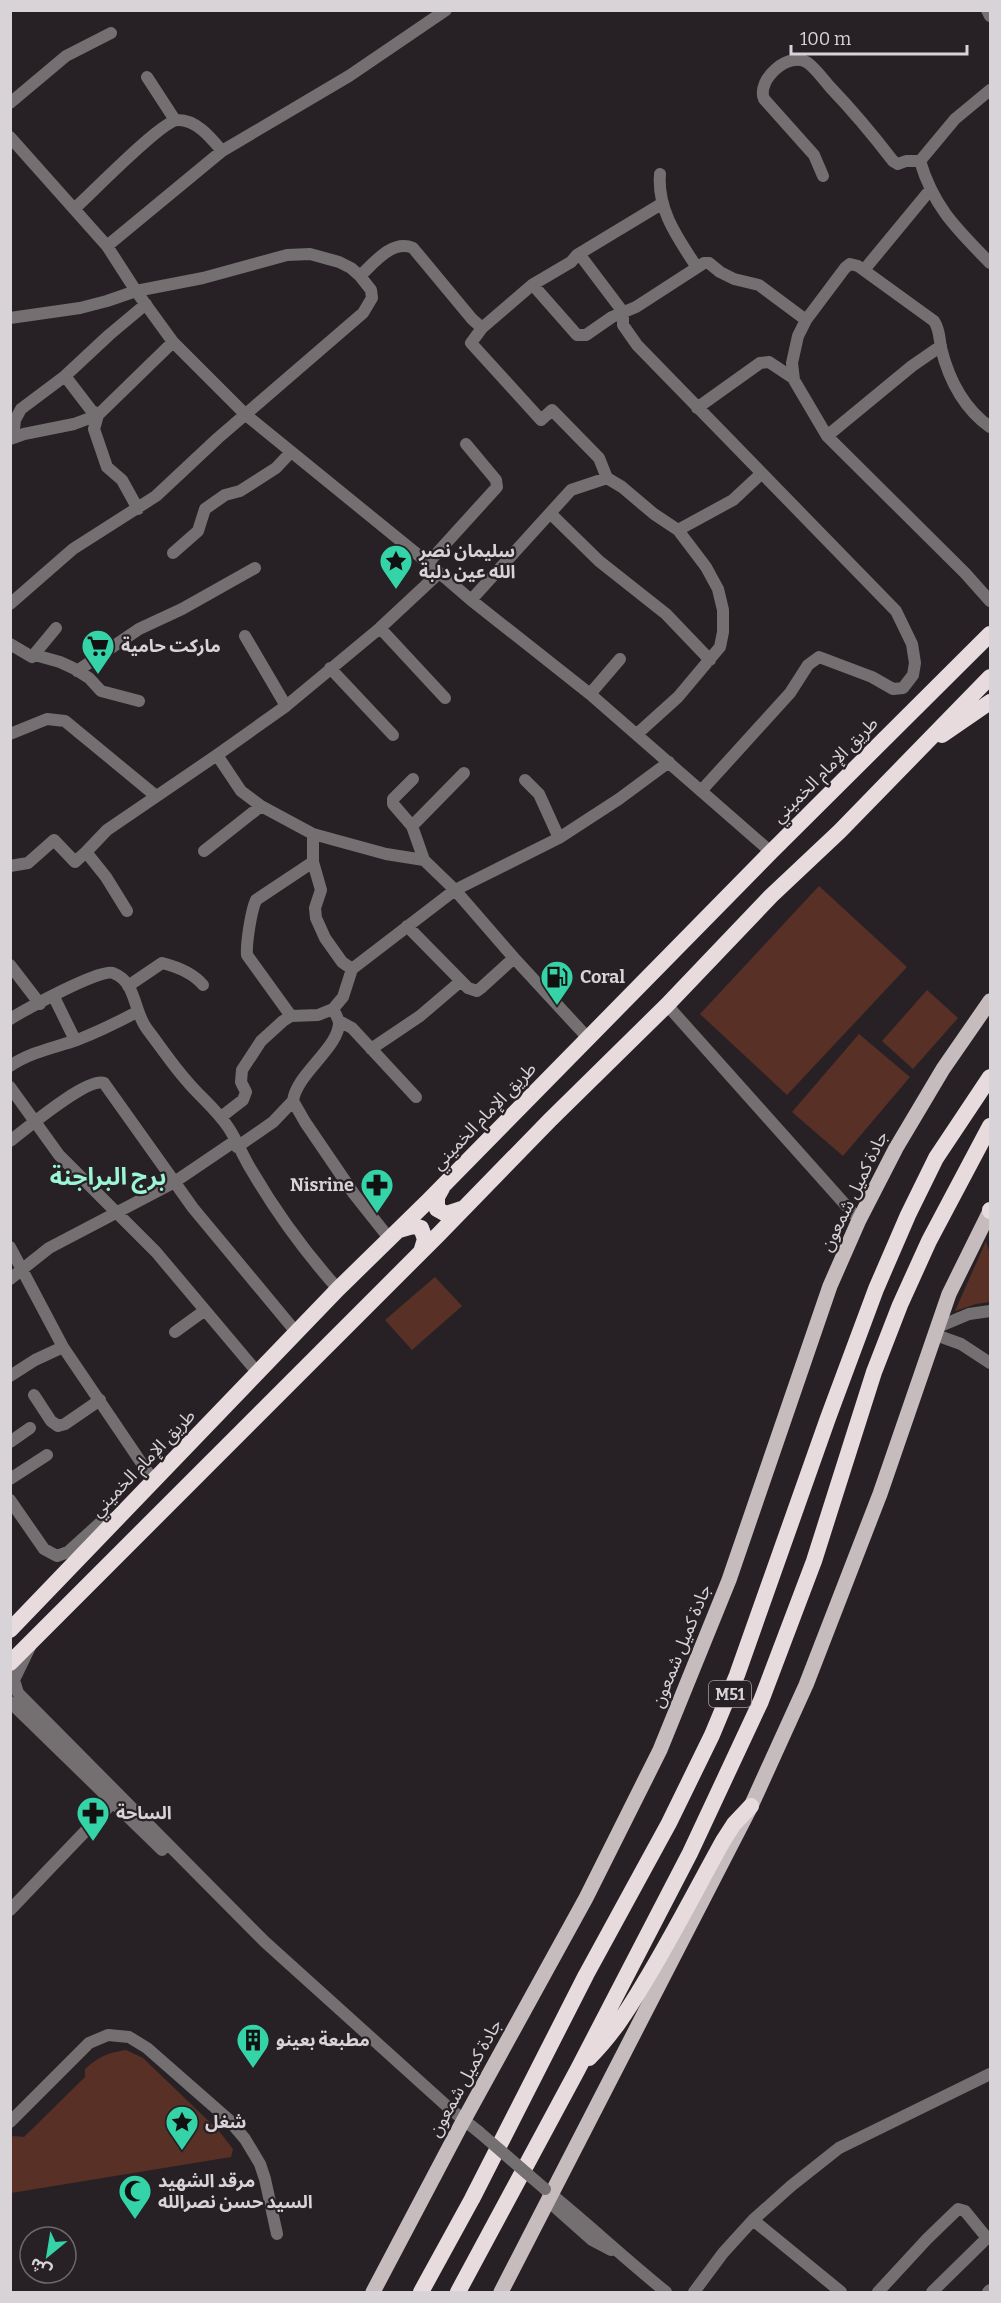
<svg xmlns="http://www.w3.org/2000/svg" width="1001" height="2303" viewBox="0 0 1001 2303" font-family="Bitter,'Noto Sans Arabic',serif">
  <style>
    .green { fill: #583025 }
    .lines { fill: none; stroke-linecap: round; stroke-linejoin: round }
    .minor { stroke: #746f70; stroke-width: 12 }
    .major { stroke: #c6bcbe; stroke-width: 15 }
    .highway { stroke: #e7dbde; stroke-width: 16 }
    .minor-bridge { stroke: #746f70; stroke-width: 12 }
    .labels { text-anchor: middle; dominant-baseline: central; stroke-width: 4.5; stroke-linejoin: round; paint-order: stroke }
    .shield { fill: #272126; stroke: #a29ea1; stroke-width: 1.5 }
    .shield-label { font-size: 16px; font-weight: bold; fill: #d7d3d6 }
    .poi-label { font-size: 18px; font-weight: bold; fill: #d7d3d6; stroke: #272126; text-anchor: start }
    .street-label { font-size: 18px; fill: #d7d3d6; stroke: #272126 }
    .district-label { font-size: 24px; font-weight: bold; fill: #9af6d5; stroke: #272126 }
  </style>
  <rect width="100%" height="100%" fill="#272126"/>
  <path class="green" d="M 819,886 L 907,967 L 787,1095 L 700,1014 Z
    M 927,990 L 958,1018 L 913,1069 L 882,1041 Z
    M 859,1034 L 910,1077 L 843,1156 L 792,1112 Z
    M 986,1241 L 990,1254 L 990,1302 L 976,1304 L 955,1311 Z
    M 435,1277 L 462,1306 L 412,1350 L 385,1320 Z
    M 126,2050 L 143,2058 L 219,2131 L 233,2149 L 231,2157 L 11,2193 L 11,2139 L 13,2136 L 24,2137 L 85,2077 L 85,2069 C 98,2057 109,2052 126,2050 Z"/>
  <g class="lines">
    <path class="minor" d="M 987,10 L 990,16
      M 147,77 L 175,120
      M 990,90 L 955,119 L 920,161 C 934,208 957,229 990,263
      M 10,103 L 66,56 L 111,33
      M 10,137 L 107,246 L 136,291 L 173,342 L 246,415 L 428,563 L 471,600 L 590,694 L 771,852
      M 660,174 C 657,210 678,238 696,266
      M 823,176 L 814,155 L 764,99 C 756,80 789,50 808,63 C 816,69 823,79 830,87 C 853,111 873,135 893,161 L 898,164 L 906,161 L 920,161
      M 75,208 C 91,194 162,120 178,120 C 197,120 211,138 222,151
      M 107,246 L 222,151 L 349,76 L 446,10
      M 577,255 L 663,203
      M 864,270 L 930,190
      M 360,276 C 374,263 392,239 413,248 L 472,319 L 482,328 L 532,285 L 571,262 L 577,255 L 583,259 L 623,312 L 623,325 L 637,345 L 896,611 L 912,644 L 915,663 L 913,675 L 903,688 L 893,689 L 872,677 L 819,657 L 808,665 L 790,693 L 701,791
      M 533,285 L 577,335 L 586,335 L 612,317 L 636,307 L 704,263 L 709,263 L 720,272 L 734,279 L 759,285 L 806,320
      M 10,318 L 80,308 L 107,301 L 136,291 L 203,278 L 287,255 L 310,254 L 339,262 L 351,268 L 360,276 L 371,290 L 372,298 L 363,313 L 218,438 L 156,496 L 73,549 L 10,604
      M 482,328 L 471,343 L 541,420 L 552,410 L 599,458 L 607,478
      M 65,376 L 91,410 L 98,415 L 94,429 L 107,467 L 122,480 L 138,509
      M 697,408 L 760,363 L 769,362 L 793,378
      M 990,427 C 963,408 949,380 941,348 C 939,338 940,330 934,321 L 858,266 L 850,264 L 845,268 L 806,320 L 798,336 L 792,363 L 794,380 L 827,436 L 965,573 L 990,601
      M 827,436 L 912,366 L 941,346
      M 13,438 L 15,420 L 21,409 L 65,376 L 109,335 L 146,304
      M 10,439 L 24,434 L 74,424 L 98,415 L 173,342
      M 551,514 L 599,561 L 666,614 L 710,660
      M 678,530 L 733,500 L 762,473
      M 173,553 L 198,531 L 205,509 L 225,495 L 240,491 L 276,468 L 291,452
      M 428,563 L 497,487 L 496,480 L 466,444
      M 471,600 L 571,490 L 607,478 L 622,487 L 654,514 L 678,530 L 706,567 L 718,589 L 723,610 L 723,632 L 720,647 L 678,697 L 637,734
      M 380,628 L 445,698
      M 245,636 L 286,706
      M 10,644 L 32,657 L 56,628
      M 35,655 L 60,662 L 73,668 L 89,678 L 101,691 L 139,701
      M 330,668 L 393,735
      M 77,671 L 139,629 L 182,609 L 255,568
      M 590,694 L 620,659
      M 10,734 L 47,719 L 65,721 L 156,796
      M 217,755 L 241,791 L 261,806 L 313,834 L 386,854 L 424,860 L 455,890 L 514,958 L 587,1037
      M 525,780 L 539,794 L 559,838
      M 412,826 L 393,804 L 393,799 L 413,779
      M 313,834 L 313,862 L 321,890 L 315,908 L 316,918 L 325,938 L 342,962 L 352,969
      M 204,851 L 261,806
      M 86,852 L 107,830 L 217,755 L 286,706 L 380,628 L 439,573
      M 424,860 L 412,826 L 464,773
      M 10,866 L 28,863 L 54,840 L 75,862 L 86,852 L 106,877 L 127,911
      M 407,926 L 468,988 L 477,991 L 481,988 L 514,958
      M 10,965 L 40,1004
      M 128,986 L 162,963 C 178,967 193,973 203,985
      M 54,997 L 75,1040
      M 667,1005 L 859,1220
      M 291,1016 L 247,955 C 246,944 251,911 256,900 L 313,862
      M 10,1019 C 25,1010 100,968 113,973 C 137,982 133,1011 147,1029 C 160,1046 172,1064 186,1080 C 199,1096 216,1109 228,1127 C 237,1140 243,1157 252,1171 C 277,1214 305,1252 338,1289
      M 339,1021 L 352,1028 L 416,1097
      M 371,1049 L 420,1016 L 461,981
      M 10,1066 C 31,1052 53,1048 77,1040 C 98,1032 118,1022 137,1012
      M 10,1087 L 59,1155 L 156,1252 L 257,1372
      M 221,1117 L 243,1100 L 246,1092 L 241,1082 L 242,1070 L 261,1041 L 283,1021 L 291,1016 L 318,1015 L 333,1009
      M 10,1141 C 26,1129 87,1077 104,1083 L 193,1208 L 296,1332
      M 237,1147 L 273,1122 L 293,1101
      M 389,1238 L 354,1194 L 305,1122 L 293,1101 C 296,1074 340,1047 339,1022 C 338,1018 335,1013 333,1009 L 343,997 L 352,969 L 455,890 L 559,838 L 619,799 L 669,762
      M 10,1247 L 63,1347 L 153,1480
      M 10,1279 L 49,1248 L 173,1183 L 235,1141
      M 938,1327 L 969,1314 L 990,1311
      M 175,1332 L 204,1311
      M 936,1335 L 961,1344 L 990,1363
      M 10,1376 L 35,1360 L 63,1347
      M 34,1395 L 51,1421 L 58,1426 L 65,1424 L 100,1400
      M 10,1442 L 30,1428
      M 10,1479 L 47,1455
      M 10,1500 L 44,1549 L 57,1556 L 68,1552 L 100,1523 L 118,1517
      M 30,1647 L 14,1680 L 18,1693 L 265,1942 L 449,2108 L 479,2132
      M 10,1702 L 162,1850
      M 10,1910 L 119,1796
      M 10,2122 L 89,2043 L 108,2035 L 129,2037 L 147,2048 L 228,2119 L 245,2139 L 260,2164 L 265,2179 L 277,2234
      M 546,2190 C 587,2223 625,2259 666,2292
      M 556,2208 L 592,2240 L 611,2250
      M 753,2220 L 841,2292
      M 694,2292 L 723,2253 L 753,2220 L 791,2186 L 839,2148 L 990,2074
      M 878,2292 L 927,2239 L 958,2209 L 965,2211 L 987,2238 L 932,2292
      M 988,2292 L 990,2290"/>
    <path class="major" d="M 373,2292 L 460,2127 L 586,1898 L 660,1750 L 729,1580 L 830,1286 L 859,1220 L 896,1148 L 943,1069 L 990,1001
      M 501,2292 L 751,1806 L 806,1685 L 880,1494 L 949,1294 L 990,1211"/>
    <path class="highway" d="M 942,735 L 990,702
      M 442,1188 L 437,1197 L 437,1209 L 446,1214 L 464,1208
      M 990,1211 L 990,1210
      M 399,1230 L 413,1226 L 421,1228 L 425,1239 L 421,1252
      M 10,1630 L 338,1289 L 429,1200 L 771,852 L 990,634
      M 10,1663 L 438,1235 L 550,1120 L 667,1005 L 771,896 L 840,831 L 990,677
      M 589,2058 C 612,2035 628,2010 644,1983 C 672,1937 697,1888 723,1841 L 734,1824 L 751,1806
      M 421,2292 L 472,2199 L 586,1975 L 669,1823 L 712,1735 L 737,1675 L 828,1418 L 876,1289 L 908,1215 L 936,1158 L 990,1077
      M 458,2292 L 578,2069 L 690,1853 L 761,1701 L 814,1561 L 874,1372 L 900,1305 L 929,1241 L 990,1126"/>
    <path class="minor-bridge" d="M 479,2132 L 545,2189"/>
  </g>
  <defs>
    <symbol id="sight-pin" viewBox="-11 -11 22 30"><path d="M0 17L-7.5 6A9.5 9.5 0 1 1 7.5 6Z" fill="#34d4a8" stroke="#272126"/><path d="M0-6L1.8-2.2L6-1.7L2.9 1.2L3.7 5.4L0 3.3L-3.7 5.4L-2.9 1.2L-6-1.7L-1.8-2.2Z" fill="#111"/></symbol>
    <symbol id="supermarket-pin" viewBox="-11 -11 22 30"><path d="M0 17L-7.5 6A9.5 9.5 0 1 1 7.5 6Z" fill="#34d4a8" stroke="#272126"/><path d="M-6-5.5h2.5l.6 2H6L4.5 2H-2.5L-4.4-4H-6ZM-1.5 3.2a1.3 1.3 0 1 0 .1 0ZM3 3.2a1.3 1.3 0 1 0 .1 0Z" fill="#111"/></symbol>
    <symbol id="fuel-pin" viewBox="-11 -11 22 30"><path d="M0 17L-7.5 6A9.5 9.5 0 1 1 7.5 6Z" fill="#34d4a8" stroke="#272126"/><path d="M-5.5-6h7V0h2V4h1.3V-2.5L3-4.5l.8-.8L6-3V5H2.5V1h-1V6h-7ZM-4.2-4.7v3.2H.2V-4.7Z" fill="#111"/></symbol>
    <symbol id="pharmacy-pin" viewBox="-11 -11 22 30"><path d="M0 17L-7.5 6A9.5 9.5 0 1 1 7.5 6Z" fill="#34d4a8" stroke="#272126"/><path d="M-2-6h4v4h4v4h-4v4h-4v-4h-4v-4h4Z" fill="#111"/></symbol>
    <symbol id="building-pin" viewBox="-11 -11 22 30"><path d="M0 17L-7.5 6A9.5 9.5 0 1 1 7.5 6Z" fill="#34d4a8" stroke="#272126"/><path d="M-4-6H4V6H1V3H-1V6H-4ZM-2.5-4.3h1.7v1.8h-1.7ZM.8-4.3h1.7v1.8H.8ZM-2.5-1h1.7V.8h-1.7ZM.8-1h1.7V.8H.8Z" fill="#111"/></symbol>
    <symbol id="mosque-pin" viewBox="-11 -11 22 30"><path d="M0 17L-7.5 6A9.5 9.5 0 1 1 7.5 6Z" fill="#34d4a8" stroke="#272126"/><path d="M3.5-4.9A6 6 0 1 0 3.5 4.9A5 5 0 1 1 3.5-4.9Z" fill="#111"/></symbol>
  </defs>
  <g fill-rule="evenodd">
    <use href="#sight-pin" x="377" y="542" width="38" height="52"/>
    <use href="#supermarket-pin" x="79" y="627" width="38" height="52"/>
    <use href="#fuel-pin" x="538" y="958" width="38" height="52"/>
    <use href="#pharmacy-pin" x="358" y="1166" width="38" height="52"/>
    <use href="#pharmacy-pin" x="74" y="1794" width="38" height="52"/>
    <use href="#building-pin" x="234" y="2021" width="38" height="52"/>
    <use href="#sight-pin" x="163" y="2103" width="38" height="52"/>
    <use href="#mosque-pin" x="116" y="2172" width="38" height="52"/>
  </g>
  <g class="labels">
    <rect class="shield" x="709" y="1681" width="42" height="26" rx="4.5"/>
    <g class="shield-label">
      <text x="730" y="1694">M51</text>
    </g>
    <g class="poi-label">
      <text x="419" y="551">سليمان نصر<tspan x="419" dy="21">الله عين دلبة</tspan></text>
      <text x="121" y="646">ماركت حامية</text>
      <text x="580" y="977">Coral</text>
      <text x="354" y="1185" text-anchor="end">Nisrine</text>
      <text x="116" y="1813">الساحة</text>
      <text x="276" y="2040">مطبعة بعينو</text>
      <text x="205" y="2122">شغل</text>
      <text x="158" y="2181">مرقد الشهيد<tspan x="158" dy="21">السيد حسن نصرالله</tspan></text>
    </g>
    <g class="street-label">
      <text transform="translate(825 770) rotate(-45)">طريق الإمام الخميني</text>
      <text transform="translate(484 1116) rotate(-46)">طريق الإمام الخميني</text>
      <text transform="translate(854 1191) rotate(-64)">جادة كميل شمعون</text>
      <text transform="translate(143 1463) rotate(-46)">طريق الإمام الخميني</text>
      <text transform="translate(681 1646) rotate(-68)">جادة كميل شمعون</text>
      <text transform="translate(465 2078) rotate(-61)">جادة كميل شمعون</text>
    </g>
    <g class="district-label">
      <text x="108" y="1177">برج البراجنة</text>
    </g>
  </g>
  <rect width="1001" height="2303" fill="none" stroke="#d7d3d6" stroke-width="24"/>
  <g transform="translate(48 2255) rotate(210)"><circle r="28" fill="#272126" stroke="#6d686c" stroke-width="1.5"/>
  <path d="M0-4.5L10 22L0 15L-10 22Z" fill="#34d4a8"/>
  <text y="-9" font-size="16" font-weight="bold" text-anchor="middle" fill="#d7d3d6">ش</text>
  </g>
  <path d="M791 45v9h176v-9" fill="none" stroke="#d7d3d6" stroke-width="3"/>
  <text x="800" y="45" font-size="18" fill="#d7d3d6" stroke="#272126" stroke-width="4.5" paint-order="stroke">100 m</text>
</svg>
